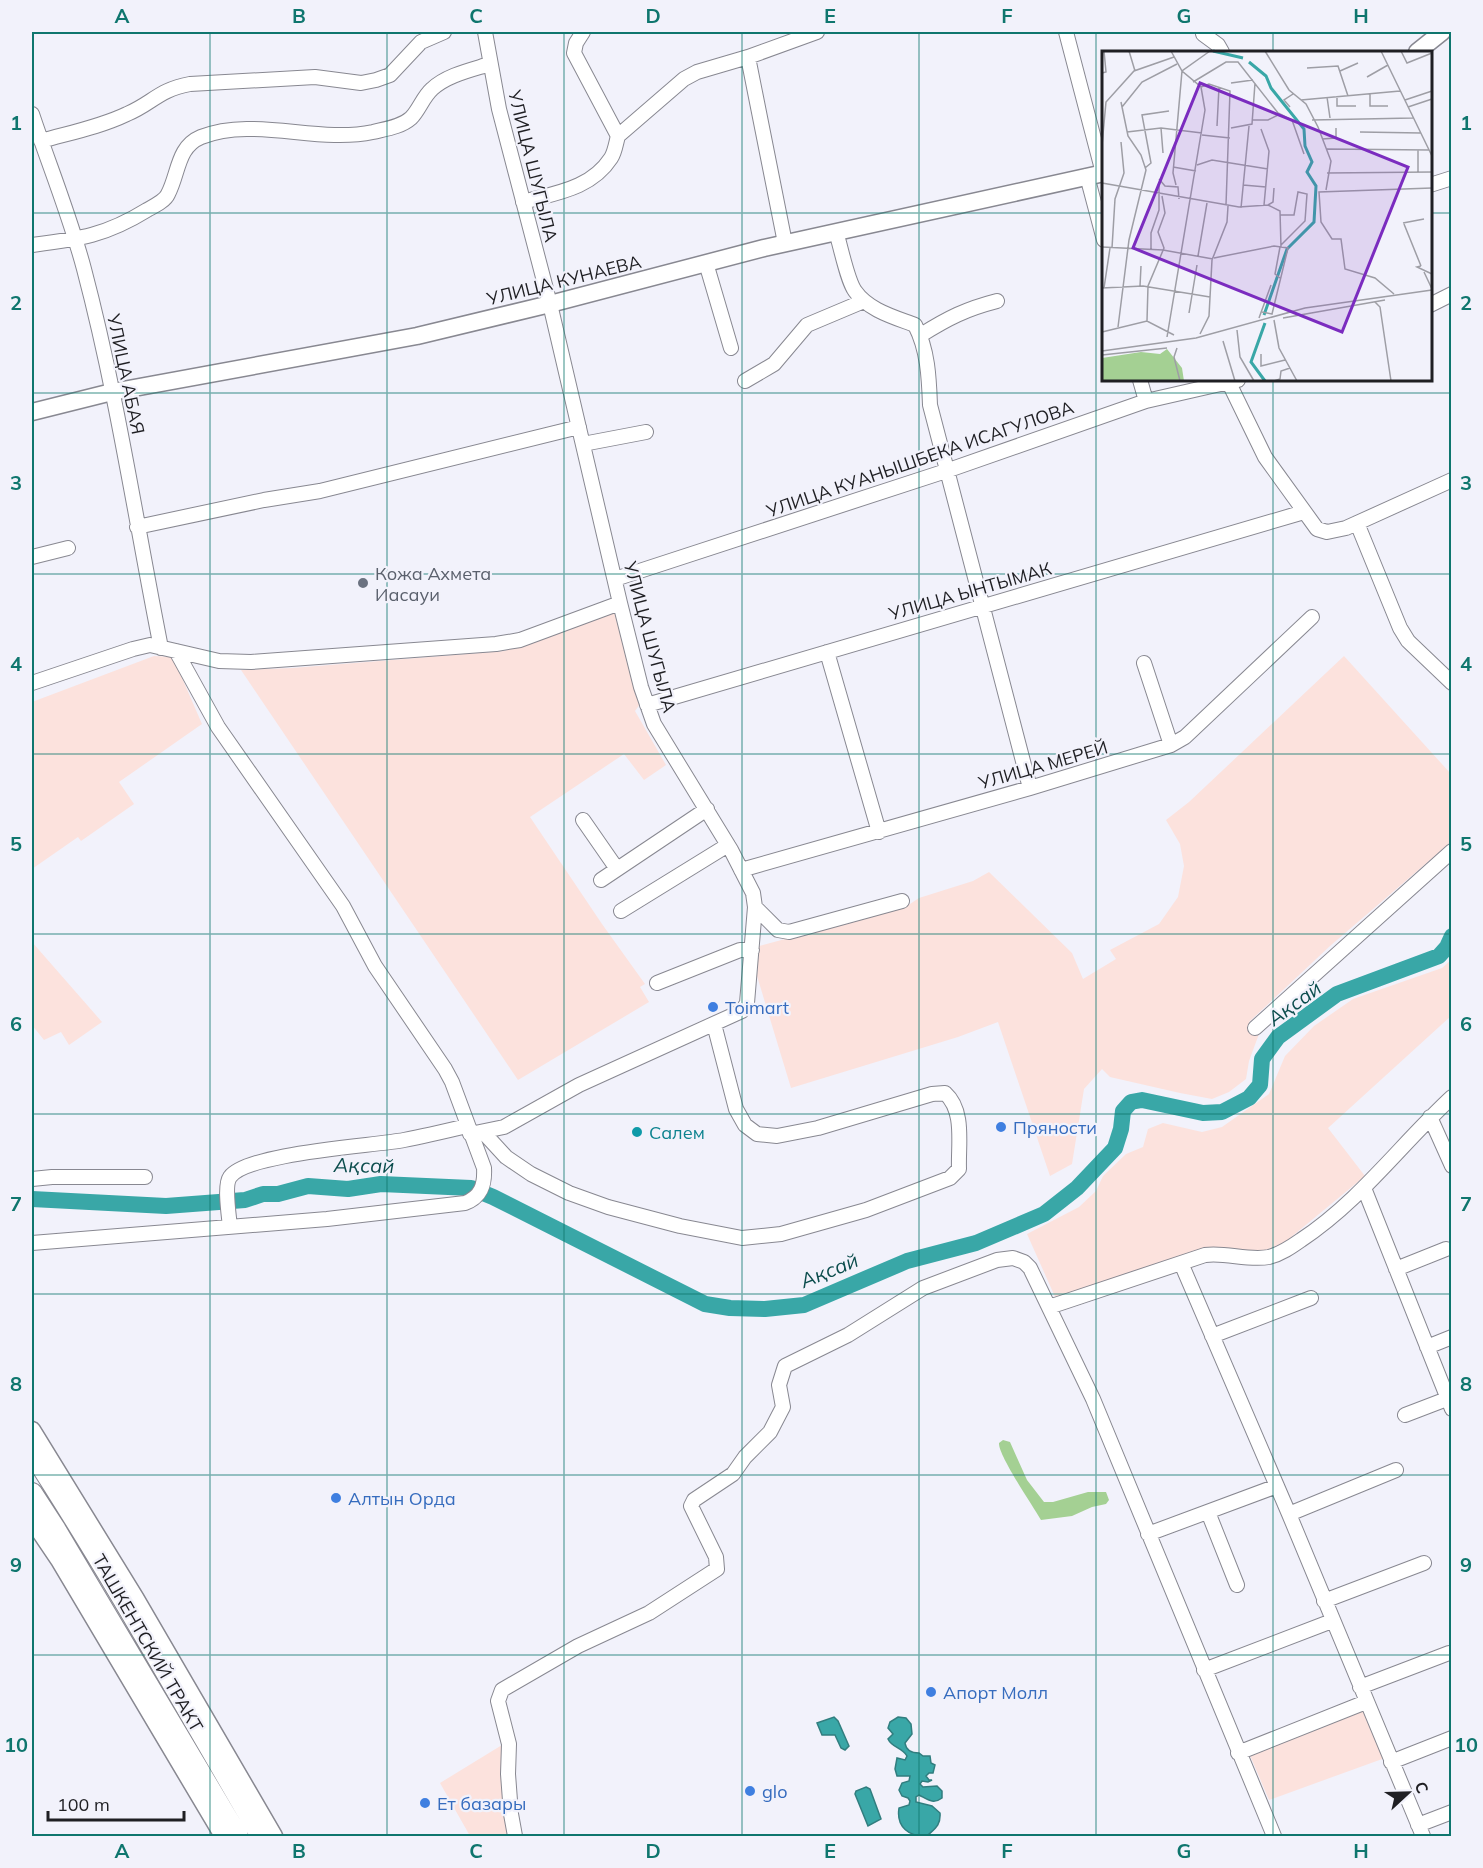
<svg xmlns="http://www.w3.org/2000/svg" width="1483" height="1868" viewBox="0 0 1483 1868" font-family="Mulish,sans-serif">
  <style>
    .industrial { fill: #fce2dd }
    .green { fill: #a4d093 }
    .water { fill: #39a7a7; stroke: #317e7f; stroke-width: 1.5 }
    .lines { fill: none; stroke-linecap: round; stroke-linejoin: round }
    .river { stroke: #39a7a7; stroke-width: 16 }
    .minor-casing { stroke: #888891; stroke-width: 16 }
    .major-casing { stroke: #888891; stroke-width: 19 }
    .highway-casing { stroke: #888891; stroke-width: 22 }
    .minor { stroke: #fff; stroke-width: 14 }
    .major { stroke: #fff; stroke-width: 16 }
    .highway { stroke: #fff; stroke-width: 20 }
    .grid { fill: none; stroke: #0f766e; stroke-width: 1.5; stroke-opacity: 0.55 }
    .worship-dot { fill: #6b7280; stroke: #f2f2fb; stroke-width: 2 }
    .shop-dot { fill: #3f7fe0; stroke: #f2f2fb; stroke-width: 2 }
    .culture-dot { fill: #0f9aa8; stroke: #f2f2fb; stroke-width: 2 }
    .labels { text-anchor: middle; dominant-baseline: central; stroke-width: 4.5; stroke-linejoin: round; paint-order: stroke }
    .street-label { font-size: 18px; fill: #1f1f23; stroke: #f2f2fb }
    .worship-label { font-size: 18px; fill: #5b616d; stroke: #f2f2fb; text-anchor: start }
    .shop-label { font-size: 18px; fill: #366cbe; stroke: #f2f2fb; text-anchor: start }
    .culture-label { font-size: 18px; fill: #0d838f; stroke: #f2f2fb; text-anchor: start }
    .water-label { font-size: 20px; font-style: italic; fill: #0c4d4d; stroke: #f2f2fb }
    .inset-river { fill: none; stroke: #39a7a7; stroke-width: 3 }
    .inset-road { fill: none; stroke: #9e9ea5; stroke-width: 1.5 }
    .view { fill: #7b2cbf; fill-opacity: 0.15; stroke: #7b2cbf; stroke-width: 3 }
    .inset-edge { fill: none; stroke: #1f1f23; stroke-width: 3 }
    .neatline { fill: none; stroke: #0f766e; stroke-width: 2 }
    .grid-label { font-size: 20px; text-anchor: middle; font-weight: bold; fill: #0f766e }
  </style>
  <rect width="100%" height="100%" fill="#f2f2fb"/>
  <path class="industrial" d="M 614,611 L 640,704 L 635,711 L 666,765 L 644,780 L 624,754 L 530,817 L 602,924 L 645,984 L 640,987 L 649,1002 L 518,1080 L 241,670 L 292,668 L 504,651 Z
    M 154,656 L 173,657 L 202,724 L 119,782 L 134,804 L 81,841 L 78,837 L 32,869 L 32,702 Z
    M 1344,656 L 1451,774 L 1451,842 L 1330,946 L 1249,1022 L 1259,1034 L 1249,1061 L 1246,1079 L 1229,1092 L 1212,1099 L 1180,1093 L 1110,1077 L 1102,1069 L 1084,1089 L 1072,1164 L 1050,1176 L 998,1022 L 958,1037 L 791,1088 L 757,976 L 759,946 L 907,906 L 919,898 L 973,881 L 989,872 L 1072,953 L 1083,979 L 1116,959 L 1110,950 L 1159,924 L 1178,897 L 1184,866 L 1180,844 L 1166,820 L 1189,802 Z
    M 32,942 L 102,1022 L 69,1045 L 61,1032 L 44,1040 L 32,1025 Z
    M 1451,960 L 1451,1016 L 1328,1128 L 1365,1176 L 1284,1243 L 1260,1252 L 1209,1248 L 1056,1299 L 1027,1234 L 1079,1207 L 1096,1191 L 1103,1176 L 1126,1154 L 1143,1147 L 1148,1129 L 1163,1123 L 1202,1132 L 1222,1127 L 1269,1094 L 1285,1056 L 1314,1026 L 1353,999 L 1442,968 Z
    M 1364,1709 L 1385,1758 L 1269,1800 L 1249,1753 Z
    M 502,1745 L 510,1836 L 470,1836 L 440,1783 Z"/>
  <path class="green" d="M 1003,1440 L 1010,1442 L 1027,1480 L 1044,1502 L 1053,1502 L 1088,1492 L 1106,1492 L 1109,1500 L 1106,1504 L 1092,1507 L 1072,1516 L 1041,1520 C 1033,1506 998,1455 999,1443 Z"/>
  <path class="water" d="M 834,1717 L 838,1721 L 849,1746 L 845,1750 L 841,1748 L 835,1735 L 822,1735 L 817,1723 Z
    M 898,1717 L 906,1718 L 911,1724 L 912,1734 L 905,1743 C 906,1750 912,1753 919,1753 L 923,1756 L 930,1756 L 931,1763 L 935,1765 L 933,1773 L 929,1773 L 926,1776 L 929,1780 L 932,1780 L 928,1782 L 922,1781 L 920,1784 L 923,1787 L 937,1786 L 942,1791 L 942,1798 C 933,1805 927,1799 919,1795 L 916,1797 L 916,1802 L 932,1806 L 940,1813 C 941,1826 934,1829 927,1836 C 909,1837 896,1827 899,1808 L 909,1805 L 910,1801 L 908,1798 L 902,1796 L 899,1790 L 902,1783 L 909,1781 L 910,1776 L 897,1776 L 895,1769 L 897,1758 L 905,1760 L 907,1756 C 902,1747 892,1748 888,1739 L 893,1734 L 888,1728 L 890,1722 Z
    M 866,1787 L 870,1789 L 881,1819 L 868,1826 L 855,1794 L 856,1791 Z"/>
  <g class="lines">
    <path class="river" d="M 32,1199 L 166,1206 L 245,1200 L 263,1194 L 278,1194 L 308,1186 L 348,1189 L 381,1184 L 471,1188 L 493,1197 L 705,1304 L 730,1308 L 765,1309 L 804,1305 L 907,1261 L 976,1243 L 1044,1214 L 1077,1188 L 1115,1148 L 1121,1129 L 1123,1111 L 1131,1102 L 1142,1100 L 1203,1113 L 1222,1112 L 1249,1098 L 1260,1085 L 1262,1059 L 1278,1037 L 1337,994 L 1439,956 L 1447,947 L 1452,936"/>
    <defs>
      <path id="minor" d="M 1066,32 L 1103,173
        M 1203,34 L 1218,45 L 1222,52
        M 748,57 L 785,243
        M 32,114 C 49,165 70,216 84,269 C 117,394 136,522 161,648
        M 618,136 L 684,79 L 697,72 L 748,57 L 817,32
        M 41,141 C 69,133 100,127 127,114 C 153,103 158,90 190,84 L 315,77 L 361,83 L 376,80 L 390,75 L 421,42 L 444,32
        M 1087,176 L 1104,240
        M 1430,185 L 1452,178
        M 523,202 C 555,193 591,189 611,158 C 615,152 616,143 618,136 L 574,53 L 576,43 L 583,32
        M 836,232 C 841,247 847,280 855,291 C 868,310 894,317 915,325 C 928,350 929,378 930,405 L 1030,788
        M 32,245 C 79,239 105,236 147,210 C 154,206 165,201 168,194 C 179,173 177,147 201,137 C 254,116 317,144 373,132 C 385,129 401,127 411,118 C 419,110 423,97 432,89 C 447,75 471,70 490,64
        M 706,263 L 731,348
        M 1430,305 L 1452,294
        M 921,335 C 948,318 966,309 997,301
        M 1140,380 L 1146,401
        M 745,381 L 774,364 L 807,325 L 864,301
        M 1229,383 L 1265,457 L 1317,529 L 1327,532 L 1346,528 L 1452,480
        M 583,444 L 646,432
        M 1357,523 L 1400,628 L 1408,641 L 1452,683
        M 137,527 L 264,500 L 320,491 L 579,427
        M 32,557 L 68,548
        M 615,579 L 946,471 L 1146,401 L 1238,380
        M 827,652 L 879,832
        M 1144,663 L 1171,745
        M 32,683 L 133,649 L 150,645 L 219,661 L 251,662 L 496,644 L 520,640 L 620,603
        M 647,705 L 1304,512
        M 583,820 L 617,869
        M 741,870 L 1030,788 L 1171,745 L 1185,737 L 1312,617
        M 601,880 L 707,809
        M 755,907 L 778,930 L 789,932 L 902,901
        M 621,911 L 728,845
        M 657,983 L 740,950 L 752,950
        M 1255,1028 L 1452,851
        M 1430,1117 L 1452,1166
        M 483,1132 L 506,1157 L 531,1174 L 569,1193 L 608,1207 L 680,1226 L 742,1238 L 781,1234 L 866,1210 L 950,1178 L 959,1169 C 958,1144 965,1111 945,1093 L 932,1094 L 818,1128 L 777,1136 L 757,1134 L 745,1125 L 736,1109 L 714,1024
        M 470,1134 L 504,1127 L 579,1085 L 742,1011 L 747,1003 L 755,907 L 753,893 L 731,850 L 654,724 L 641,687 L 620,603 L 550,304 L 499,109 L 485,32
        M 32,1179 L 52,1177 L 145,1177
        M 1364,1188 L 1452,1409
        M 230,1227 C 229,1216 224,1185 230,1177 C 247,1153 372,1146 404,1140 C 425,1136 446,1131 467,1126
        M 32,1243 L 327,1219 L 465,1203 C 481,1197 485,1185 484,1168 L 452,1082 L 445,1069 L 375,966 L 343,906 L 218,727 L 176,651
        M 1181,1263 L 1289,1514 L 1423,1836
        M 1396,1269 L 1446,1249
        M 1049,1307 L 1205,1255 C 1226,1252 1248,1261 1269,1257 C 1281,1254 1291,1247 1301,1240 C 1360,1201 1401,1144 1452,1097
        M 1212,1336 L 1311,1298
        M 1427,1347 L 1452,1337
        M 1405,1415 L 1452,1397
        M 1208,1512 L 1237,1585
        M 1289,1514 L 1396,1470
        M 1148,1534 L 1277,1486
        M 1324,1601 L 1424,1563
        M 1204,1670 L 1332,1621
        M 1360,1687 L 1449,1653
        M 1238,1753 L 1366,1702
        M 1391,1762 L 1452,1738
        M 1418,1825 L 1452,1812
        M 515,1836 L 511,1814 L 508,1774 L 509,1744 L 498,1701 L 502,1690 L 578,1646 L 649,1613 L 717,1569 L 716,1557 L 691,1506 L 694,1500 L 733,1474 L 745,1457 L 770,1432 L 783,1407 L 779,1385 L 785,1366 L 848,1335 L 923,1288 L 997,1260 L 1013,1258 L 1024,1262 L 1030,1268 L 1093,1399 L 1274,1836"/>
      <path id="major" d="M 1417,52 L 1442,32
        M 32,412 L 112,392 L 417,336 L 550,304 L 764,248 L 1104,173
        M 32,1430 L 136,1599 L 274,1836
        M 32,1520 L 59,1560 L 223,1836"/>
      <path id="highway" d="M 32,1452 C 113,1577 186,1708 261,1836
        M 32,1493 L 56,1530 L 238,1836"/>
    </defs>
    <use href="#minor" class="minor-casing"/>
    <use href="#major" class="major-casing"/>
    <use href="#highway" class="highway-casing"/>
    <use href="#minor" class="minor"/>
    <use href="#major" class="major"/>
    <use href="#highway" class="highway"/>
  </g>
  <path class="grid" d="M 210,32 L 210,1836M 387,32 L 387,1836M 564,32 L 564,1836M 742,32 L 742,1836M 919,32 L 919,1836M 1096,32 L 1096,1836M 1273,32 L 1273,52M 32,213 L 1104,213M 1430,213 L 1452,213M 1273,380 L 1273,1836M 32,393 L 1452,393M 32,574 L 1452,574M 32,754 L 1452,754M 32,934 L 1452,934M 32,1114 L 1452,1114M 32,1294 L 1452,1294M 32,1475 L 1452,1475M 32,1655 L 1452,1655"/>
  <circle class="worship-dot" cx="363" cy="583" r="6"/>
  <g class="shop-dot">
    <circle cx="713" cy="1007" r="6"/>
    <circle cx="1001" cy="1127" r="6"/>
    <circle cx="336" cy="1498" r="6"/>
    <circle cx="931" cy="1692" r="6"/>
    <circle cx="750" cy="1791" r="6"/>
    <circle cx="425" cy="1803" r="6"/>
  </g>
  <circle class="culture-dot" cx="637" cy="1132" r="6"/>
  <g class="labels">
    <g class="street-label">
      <text transform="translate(533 166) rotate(76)">УЛИЦА ШУГЫЛА</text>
      <text transform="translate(564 280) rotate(-14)">УЛИЦА КУНАЕВА</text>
      <text transform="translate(126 374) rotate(78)">УЛИЦА АБАЯ</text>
      <text transform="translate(920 459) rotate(-19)">УЛИЦА КУАНЫШБЕКА ИСАГУЛОВА</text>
      <text transform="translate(970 591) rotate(-16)">УЛИЦА ЫНТЫМАК</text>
      <text transform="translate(650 637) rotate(75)">УЛИЦА ШУГЫЛА</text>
      <text transform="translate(1043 765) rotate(-16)">УЛИЦА МЕРЕЙ</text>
      <text transform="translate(148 1643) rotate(60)">ТАШКЕНТСКИЙ ТРАКТ</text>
    </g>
    <g class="worship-label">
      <text x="375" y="573">Кожа Ахмета<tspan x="375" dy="21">Иасауи</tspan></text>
    </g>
    <g class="shop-label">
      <text x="725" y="1007">Toimart</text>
      <text x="1013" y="1127">Пряности</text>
      <text x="348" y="1498">Алтын Орда</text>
      <text x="943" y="1692">Апорт Молл</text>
      <text x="762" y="1791">glo</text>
      <text x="437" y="1803">Ет базары</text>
    </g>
    <g class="culture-label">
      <text x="649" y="1132">Салем</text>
    </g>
    <g class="water-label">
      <text transform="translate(1294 1003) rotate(-36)">Ақсай</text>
      <text transform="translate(364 1165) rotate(1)">Ақсай</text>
      <text transform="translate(829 1270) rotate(-22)">Ақсай</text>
    </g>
  </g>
  <g transform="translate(1102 51)">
    <rect width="330" height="330" fill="#f2f2fb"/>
    <path d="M 65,298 L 80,317 L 82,330 L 0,330 L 0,307 L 39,301 L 58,303 Z" fill="#a4d093"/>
    <path class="inset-river" d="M 111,0 L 141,7M 147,11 L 164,25 L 169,37 L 202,78 L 203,95 L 210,111 L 205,121 L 214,135 L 212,171 L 185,198 L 162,264M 163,272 L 149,311 L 163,330"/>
    <path class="inset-road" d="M 27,0 L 33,20M 163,0 L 187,39 L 204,53 L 216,76 L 229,110 L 224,139M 279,0 L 330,105M 299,0 L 305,12 L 330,2M 205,17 L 236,15 L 246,45M 238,20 L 256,12M 0,22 L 4,21 L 2,0M 265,26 L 286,14M 91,31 L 124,11 L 136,11 L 176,62 L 190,69 L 202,103M 129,32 L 151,29M 99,36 L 107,33 L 128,40 L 124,154M 268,43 L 268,55 L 286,55M 235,45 L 235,55 L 254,55M 225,46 L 228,67M 199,49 L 298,40M 303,49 L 330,40M 20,56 L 40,31 L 75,13M 188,56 L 182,49 L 191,43M 306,56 L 330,48M 151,69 L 166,69 L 178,63M 210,69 L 311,67M 115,75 L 117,36M 59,77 L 61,102M 129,77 L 150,73 L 153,32M 159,78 L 167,100 L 162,154M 25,81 L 59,77 L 100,82M 258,81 L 319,82M 100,84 L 128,87M 220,88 L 234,87 L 234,77M 0,94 L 4,51 L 32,20 L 72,6M 225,98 L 327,99M 95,114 L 110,109 L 166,118M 71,116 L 94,120M 43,117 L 49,112 L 40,64 L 67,60M 316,121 L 316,99M 225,122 L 330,121M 57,128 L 63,135 L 76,136 L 77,148M 0,132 L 137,156 L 166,154 L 178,160 L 179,196M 74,134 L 71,122 L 80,20 L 108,0M 141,134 L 164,136M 166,154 L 171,151 L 172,137M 139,157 L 147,75M 178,164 L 192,164 L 196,141 L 205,143 L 203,170 L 179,194M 301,172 L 322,168M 302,173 L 319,215M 0,196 L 61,199 L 111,208M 178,196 L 173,223 L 178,227M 10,197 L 13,148 L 22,122 L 19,91M 49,199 L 49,182 L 57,159 L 57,135M 96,205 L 105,152M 112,207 L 172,195 L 186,197 L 170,263 L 160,261M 319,215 L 315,216 L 330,223M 322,221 L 330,238M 38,235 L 39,215M 0,237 L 41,235 L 108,246M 2,237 L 8,197M 292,243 L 273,227 L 243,218 L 239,188 L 230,188 L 219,171 L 217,141 L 330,137M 273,251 L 278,256 L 289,330M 87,262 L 95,214M 157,267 L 169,234M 181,267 L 283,249M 172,269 L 177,297 L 195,330M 45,270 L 46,235 L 62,197 L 56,181 L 63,162 L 60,145M 16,276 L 27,189 L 44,119 L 39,104 L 26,85 L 19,51M 135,279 L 138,306 L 152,330M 0,281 L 45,270 L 72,284M 98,283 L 107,265 L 110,209 L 125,171 L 126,155M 65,286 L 103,59 L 99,36 L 80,20 L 69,0M 121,290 L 133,330M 75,297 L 72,306 L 78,330M 0,300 L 94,287 L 203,257 L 330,239M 159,303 L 159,315 L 183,309M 0,304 L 65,297M 172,330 L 178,328 L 179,320 L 188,317"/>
    <path class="view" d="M 98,32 L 306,116 L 240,281 L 31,197 Z"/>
    <rect width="330" height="330" class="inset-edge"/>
  </g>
  <rect width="1483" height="1868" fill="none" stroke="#f2f2fb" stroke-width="66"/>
  <g transform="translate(1408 1793) rotate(68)" stroke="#f2f2fb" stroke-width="4.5" paint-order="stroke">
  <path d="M0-4.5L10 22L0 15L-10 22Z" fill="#1f1f23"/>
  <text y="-9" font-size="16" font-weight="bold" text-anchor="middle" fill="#1f1f23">С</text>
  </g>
  <path d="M48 1811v9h136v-9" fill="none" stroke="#1f1f23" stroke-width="3"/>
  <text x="57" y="1811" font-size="18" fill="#1f1f23" stroke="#f2f2fb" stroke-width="4.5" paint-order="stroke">100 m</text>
  <rect x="33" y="33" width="1417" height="1802" class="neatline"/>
  <g class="grid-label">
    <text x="122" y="23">A</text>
    <text x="299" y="23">B</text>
    <text x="476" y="23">C</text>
    <text x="653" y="23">D</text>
    <text x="830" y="23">E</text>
    <text x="1007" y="23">F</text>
    <text x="1184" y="23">G</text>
    <text x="1361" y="23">H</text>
    <text x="16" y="130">1</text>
    <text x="1466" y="130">1</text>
    <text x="16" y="310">2</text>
    <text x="1466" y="310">2</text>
    <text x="16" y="490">3</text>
    <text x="1466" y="490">3</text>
    <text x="16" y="671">4</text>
    <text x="1466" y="671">4</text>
    <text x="16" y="851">5</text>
    <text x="1466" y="851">5</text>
    <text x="16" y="1031">6</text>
    <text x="1466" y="1031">6</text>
    <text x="16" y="1211">7</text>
    <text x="1466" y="1211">7</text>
    <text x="16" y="1391">8</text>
    <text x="1466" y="1391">8</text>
    <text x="16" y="1572">9</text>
    <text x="1466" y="1572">9</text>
    <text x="16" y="1752">10</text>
    <text x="1466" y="1752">10</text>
    <text x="122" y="1858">A</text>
    <text x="299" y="1858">B</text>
    <text x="476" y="1858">C</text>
    <text x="653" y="1858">D</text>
    <text x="830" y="1858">E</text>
    <text x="1007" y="1858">F</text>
    <text x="1184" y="1858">G</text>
    <text x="1361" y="1858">H</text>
  </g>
</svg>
